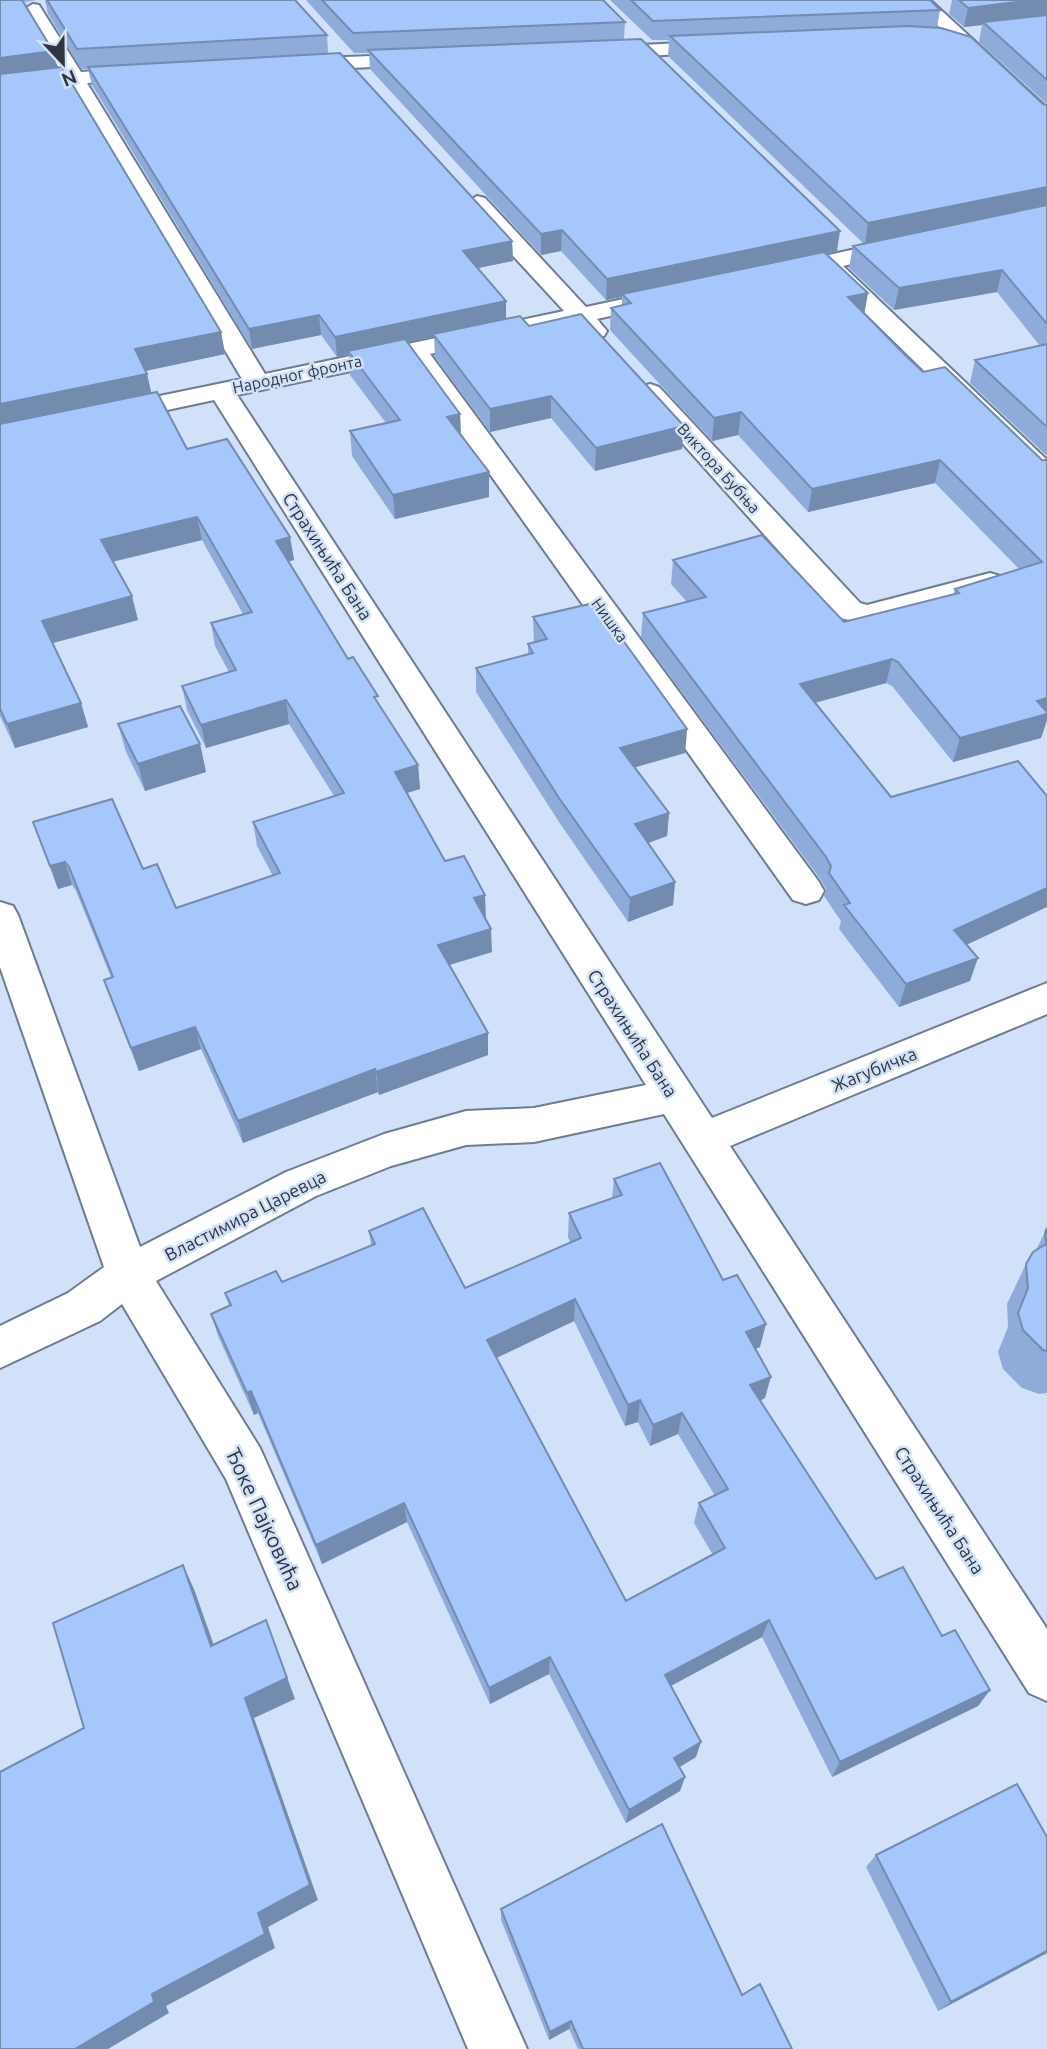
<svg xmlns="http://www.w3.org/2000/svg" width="1047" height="2049" viewBox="0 0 1047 2049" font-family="Ubuntu,sans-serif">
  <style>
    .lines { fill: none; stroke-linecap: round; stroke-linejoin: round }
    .minor-casing { stroke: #6e7c91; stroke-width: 4 }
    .minor { fill: #fff; fill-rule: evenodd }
    .wall { fill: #8eabd9; fill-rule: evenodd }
    .shaded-wall { fill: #748bb0 }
    .building { fill: #a5c7fc; stroke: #748bb0; stroke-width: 2; fill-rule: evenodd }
    .labels { text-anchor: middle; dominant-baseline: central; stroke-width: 5; stroke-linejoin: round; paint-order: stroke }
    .far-street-label { font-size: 16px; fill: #30363f; stroke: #d1e1f9 }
    .street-label { font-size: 18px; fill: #30363f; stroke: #d1e1f9 }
    .near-street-label { font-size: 21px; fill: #30363f; stroke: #d1e1f9 }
  </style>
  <rect width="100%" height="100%" fill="#d1e1f9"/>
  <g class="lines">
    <defs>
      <path id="minor" d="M 911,0 L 930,0 L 1047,108 L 1047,125 L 1040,123 Z
        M 33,4 L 39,5 L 81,72 L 141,68 L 151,74 L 141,80 L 87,83 L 265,374 L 564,311 L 469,208 L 466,203 L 477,196 L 485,198 L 586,307 L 661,291 L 669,293 L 673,298 L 669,303 L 597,319 L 607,331 L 604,336 C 589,340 584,334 575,324 L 430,354 L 819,882 L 824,891 L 819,900 L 806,904 L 793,900 L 408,359 L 237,395 L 712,1118 L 1047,983 L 1047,1014 L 730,1146 L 1047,1629 L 1047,1701 L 1029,1693 L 664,1114 L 534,1142 L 466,1145 L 391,1166 L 316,1196 L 156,1281 L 260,1448 L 527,2049 L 468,2049 L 226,1479 L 122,1304 L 100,1321 L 0,1368 L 0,1326 L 68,1293 L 104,1267 L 0,967 L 0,902 L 13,906 L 18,915 L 140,1247 L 286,1172 L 384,1134 L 466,1111 L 534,1108 L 646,1085 L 214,400 L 111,422 L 102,420 L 98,414 L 102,408 L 111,406 L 242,379 L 68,85 L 0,93 L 0,81 L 62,73 L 24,9 Z
        M 722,41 L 731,47 L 729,51 L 600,59 L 590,53 L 600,47 Z
        M 421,54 L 431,60 L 428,64 L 296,71 L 286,65 L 296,59 Z
        M 901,239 L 909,241 L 912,246 L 909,251 L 843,266 L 1047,460 L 1047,483 L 1037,481 L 821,270 L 782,279 L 774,277 L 770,272 L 774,267 Z
        M 650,384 L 659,387 L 860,603 L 867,605 L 990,573 L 1000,576 L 1005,582 L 1000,588 L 867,623 L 839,618 L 641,397 L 637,392 L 641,387 Z"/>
    </defs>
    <use href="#minor" class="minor-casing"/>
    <use href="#minor" class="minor"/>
  </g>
  <path class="wall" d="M 0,0 L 37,0 L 24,2 L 53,51 L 57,67 L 221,332 L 225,354 L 146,371 L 151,393 L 187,449 L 290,537 L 294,560 L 288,562 L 348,659 L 378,704 L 418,765 L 420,789 L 407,793 L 445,861 L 486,918 L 492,952 L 449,965 L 488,1055 L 379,1095 L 378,1092 L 243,1143 L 201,1049 L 139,1071 L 112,1003 L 104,980 L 111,977 L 76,891 L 72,885 L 58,889 L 33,822 L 143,869 L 176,908 L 273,876 L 257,846 L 253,822 L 334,796 L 289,724 L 206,748 L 187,710 L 182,686 L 229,672 L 215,646 L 211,623 L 243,614 L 202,540 L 113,562 L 138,620 L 53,643 L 81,703 L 88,727 L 15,748 L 0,716 Z
    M 45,0 L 295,0 L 327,35 L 328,53 L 512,241 L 513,261 L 477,268 L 506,301 L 506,319 L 529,326 L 684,426 L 682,449 L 595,471 L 551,418 L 490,432 L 435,357 L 434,337 L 407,342 L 460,414 L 461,435 L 489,472 L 489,497 L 395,519 L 352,456 L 350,431 L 386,423 L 350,375 L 349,355 L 337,357 L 321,335 L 252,349 L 92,85 L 88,69 L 81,69 L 48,14 Z
    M 306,0 L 603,0 L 625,22 L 624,39 L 837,251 L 826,254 L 864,314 L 906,356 L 923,372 L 1042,460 L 1047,460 L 1047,720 L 1041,738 L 953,762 L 892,686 L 886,683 L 815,703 L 966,945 L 970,981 L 899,1007 L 839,929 L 841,921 L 824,896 L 826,889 L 821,880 L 641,637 L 643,613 L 687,602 L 671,584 L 673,560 L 844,622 L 953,595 L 955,589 L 1019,569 L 935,483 L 808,512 L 738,435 L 712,441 L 610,330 L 611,308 L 622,305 L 622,297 L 606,300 L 561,251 L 541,255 L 370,69 L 369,53 L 354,53 Z
    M 610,0 L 930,0 L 940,10 L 937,28 L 1043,104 L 1047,105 L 1047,456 L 970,383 L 975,360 L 1040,346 L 997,292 L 894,310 L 849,268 L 853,246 L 863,243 L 668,56 L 669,40 L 652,40 Z
    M 952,0 L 1047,0 L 1047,104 L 979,42 L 982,25 L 964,27 L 949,14 Z
    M 533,617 L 606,622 L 687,729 L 685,753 L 635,767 L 669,813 L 667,836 L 648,843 L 675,882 L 673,905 L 628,922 L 559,822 L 476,692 L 476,668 L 528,655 L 528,644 L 534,643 Z
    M 118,724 L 200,744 L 206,772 L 145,791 L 126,752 Z
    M 614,1179 L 723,1280 L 760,1347 L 755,1349 L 765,1398 L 760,1401 L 876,1579 L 942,1636 L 990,1690 L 978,1706 L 832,1777 L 762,1637 L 671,1686 L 696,1757 L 679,1767 L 685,1777 L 680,1791 L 626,1823 L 549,1674 L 490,1704 L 407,1522 L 322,1564 L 258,1413 L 254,1415 L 218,1336 L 211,1314 L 229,1305 L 225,1293 L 282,1282 L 371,1245 L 369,1231 L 465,1288 L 570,1242 L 568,1237 L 569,1213 L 612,1198 ZM 574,1321 L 625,1426 L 638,1422 L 650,1446 L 678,1434 L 715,1496 L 699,1503 L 694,1523 L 713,1555 L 626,1601 L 496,1358 Z
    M 1047,1228 L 1047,1393 L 1039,1394 L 1022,1388 L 1003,1369 L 998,1352 L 1008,1327 L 1007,1304 L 1026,1264 L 1036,1250 Z
    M 1047,1837 L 1047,1953 L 938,2011 L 866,1867 L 876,1855 Z
    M 501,1909 L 742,1995 L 792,2049 L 578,2049 L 569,2029 L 549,2040 L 501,1920 Z"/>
  <path class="shaded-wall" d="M 1033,0 L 1047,0 L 1047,17 L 983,22 L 982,25 L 964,27 L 968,8 Z
    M 53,51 L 58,71 L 0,78 L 0,58 Z
    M 1047,187 L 1047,207 L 865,245 L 868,223 Z
    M 562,230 L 561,251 L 541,255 L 541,234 Z
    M 840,231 L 837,251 L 624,296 L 622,294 L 622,297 L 606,300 L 607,279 Z
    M 512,241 L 513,261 L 464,271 L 463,251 Z
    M 1002,270 L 997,292 L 894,310 L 899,288 Z
    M 868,293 L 864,316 L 848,297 Z
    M 506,301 L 506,321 L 433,334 L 434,337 L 350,354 L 348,351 L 349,355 L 337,357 L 335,337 Z
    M 319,315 L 321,335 L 252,349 L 249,329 Z
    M 221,332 L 225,354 L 140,372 L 135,349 Z
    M 147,374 L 152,396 L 0,428 L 0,404 Z
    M 551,396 L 551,418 L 490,432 L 490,409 Z
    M 741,412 L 738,435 L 712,441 L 714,418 Z
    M 460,414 L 461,438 L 447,417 Z
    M 684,426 L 682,449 L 595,471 L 596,448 Z
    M 940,460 L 935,483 L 808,512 L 812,489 Z
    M 489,472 L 489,497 L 395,519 L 393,495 Z
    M 197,517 L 202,540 L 106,563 L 101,540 Z
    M 290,537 L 294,560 L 279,564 L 276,541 Z
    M 132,596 L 138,620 L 49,644 L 42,621 Z
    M 892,659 L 886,683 L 796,708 L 800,684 Z
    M 1047,698 L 1047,720 L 1041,738 L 953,762 L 960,738 L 1037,701 Z
    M 286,700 L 289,724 L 206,748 L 201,725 Z
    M 81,703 L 88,727 L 15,748 L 7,724 Z
    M 687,729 L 685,753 L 619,772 L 620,748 Z
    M 200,744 L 206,772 L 145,791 L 138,764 Z
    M 418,765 L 420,789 L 397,796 L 395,772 Z
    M 669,813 L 667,836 L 634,848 L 635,824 Z
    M 65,862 L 72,885 L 58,889 L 50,866 Z
    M 675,882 L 673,905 L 628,922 L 630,898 Z
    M 1047,888 L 1047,907 L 947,954 L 954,930 Z
    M 485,895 L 486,918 L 475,922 L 474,898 Z
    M 491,929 L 492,952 L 439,968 L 438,945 Z
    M 978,958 L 970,981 L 899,1007 L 906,984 Z
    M 195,1027 L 201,1049 L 139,1071 L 131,1048 Z
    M 488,1033 L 488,1055 L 379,1095 L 376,1072 Z
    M 375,1069 L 378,1092 L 243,1143 L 238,1121 Z
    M 575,1299 L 574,1321 L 488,1362 L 487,1340 Z
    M 766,1324 L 760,1347 L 741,1354 L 746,1332 Z
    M 771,1377 L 765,1398 L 744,1407 L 750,1385 Z
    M 251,1391 L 258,1413 L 254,1415 L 247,1393 Z
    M 640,1400 L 638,1422 L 625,1426 L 628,1405 Z
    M 682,1413 L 678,1434 L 650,1446 L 653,1425 Z
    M 404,1503 L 407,1522 L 322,1564 L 316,1545 Z
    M 183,1565 L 194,1589 L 222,1668 L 211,1646 Z
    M 266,1620 L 295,1699 L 254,1718 L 318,1900 L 268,1927 L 275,1948 L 166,2006 L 169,2013 L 108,2049 L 75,2049 L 152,1994 L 258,1913 L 245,1698 Z
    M 769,1620 L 762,1637 L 661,1691 L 665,1675 Z
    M 550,1657 L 549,1674 L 490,1704 L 489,1688 Z
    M 990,1690 L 978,1706 L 832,1777 L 840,1762 Z
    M 701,1742 L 696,1757 L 670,1773 L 674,1758 Z
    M 685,1777 L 680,1791 L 626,1823 L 629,1810 Z
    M 1047,1951 L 1047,1953 L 938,2011 L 951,2002 Z
    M 571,2021 L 569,2029 L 549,2040 L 550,2032 Z"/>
  <path class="building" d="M 0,0 L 22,0 L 53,51 L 0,58 Z
    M 47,0 L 295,0 L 327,35 L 77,49 Z
    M 322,0 L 603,0 L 625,22 L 353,33 Z
    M 631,0 L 930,0 L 940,10 L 653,21 Z
    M 959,0 L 1033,0 L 968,8 Z
    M 1047,15 L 1047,80 L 983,22 Z
    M 908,26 L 941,28 L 971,37 L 1043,104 L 1047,105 L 1047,187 L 868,223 L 670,36 Z
    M 641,39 L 840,231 L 607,279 L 562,230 L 541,234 L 368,50 Z
    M 340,53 L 512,241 L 463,251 L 506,301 L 335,337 L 319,315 L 249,329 L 88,67 Z
    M 62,67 L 221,332 L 135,349 L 147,374 L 0,404 L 0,74 Z
    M 1047,205 L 1047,324 L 1002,270 L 899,288 L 853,246 Z
    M 824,252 L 868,293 L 848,297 L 906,356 L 923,372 L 945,367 L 1042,460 L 1047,460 L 1047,698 L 1037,701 L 1047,712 L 1047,714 L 960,738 L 898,662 L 892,659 L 800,684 L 891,797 L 1018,761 L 1047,796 L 1047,888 L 954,930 L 978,958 L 906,984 L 844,905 L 850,903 L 829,873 L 831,866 L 826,857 L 643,613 L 706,597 L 673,560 L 762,535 L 844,622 L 959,593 L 955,589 L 1042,562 L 940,460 L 812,489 L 741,412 L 714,418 L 611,308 L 631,303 L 622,294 Z
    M 581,314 L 684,426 L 596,448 L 551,396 L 490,409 L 433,334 L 520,316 L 529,326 Z
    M 405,339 L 460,414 L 447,417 L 489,472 L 393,495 L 350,431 L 400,420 L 348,351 Z
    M 1047,344 L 1047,427 L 975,360 Z
    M 157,392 L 187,449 L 227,439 L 290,537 L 276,541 L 348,659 L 353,657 L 378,696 L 374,697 L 418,765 L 395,772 L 445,861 L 464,856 L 485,895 L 474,898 L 491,929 L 438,945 L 488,1033 L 376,1072 L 375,1069 L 238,1121 L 195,1027 L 131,1048 L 104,980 L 113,977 L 69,867 L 65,862 L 50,866 L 33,822 L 112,799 L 143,869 L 157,864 L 176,908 L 280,873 L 253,822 L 344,793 L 286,700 L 201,725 L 182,686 L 236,670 L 211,623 L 252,612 L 197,517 L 101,540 L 132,596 L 42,621 L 81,703 L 7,724 L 0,709 L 0,424 Z
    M 594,603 L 606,622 L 609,621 L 687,729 L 620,748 L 669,813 L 635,824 L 675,882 L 630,898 L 559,798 L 476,668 L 533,653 L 528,644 L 547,639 L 533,617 Z
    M 180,706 L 200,744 L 138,764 L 118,724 Z
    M 660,1163 L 723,1280 L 737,1275 L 766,1324 L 746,1332 L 771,1377 L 750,1385 L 876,1579 L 903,1567 L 942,1636 L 955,1630 L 990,1690 L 840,1762 L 769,1620 L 665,1675 L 701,1742 L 674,1758 L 685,1777 L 629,1810 L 550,1657 L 489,1688 L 404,1503 L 316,1545 L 251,1391 L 247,1393 L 211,1314 L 231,1305 L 225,1293 L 276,1271 L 282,1282 L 375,1244 L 369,1231 L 423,1208 L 465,1288 L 581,1238 L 569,1213 L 622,1195 L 614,1179 ZM 575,1299 L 628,1405 L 640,1400 L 653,1425 L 682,1413 L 728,1489 L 699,1503 L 725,1548 L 626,1601 L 487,1340 Z
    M 1047,1228 L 1047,1351 L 1043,1350 L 1023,1330 L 1018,1313 L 1028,1288 L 1026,1264 L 1033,1252 L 1046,1244 L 1045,1232 Z
    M 183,1565 L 211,1646 L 266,1620 L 287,1678 L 245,1698 L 310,1885 L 258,1913 L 265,1934 L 152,1994 L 154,2002 L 75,2049 L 0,2049 L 0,1772 L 84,1728 L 53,1623 Z
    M 1017,1784 L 1047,1837 L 1047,1951 L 951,2002 L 876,1855 Z
    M 662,1824 L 742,1995 L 760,1984 L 792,2049 L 583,2049 L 571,2021 L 550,2032 L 501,1909 Z"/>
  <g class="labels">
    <g class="far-street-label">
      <text transform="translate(297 374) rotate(-12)">Народног фронта</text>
      <text transform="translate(719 468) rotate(48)">Виктора Бубња</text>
      <text transform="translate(610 620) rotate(54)">Нишка</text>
    </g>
    <g class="street-label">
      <text transform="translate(328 556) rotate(57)">Страхињића Бана</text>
      <text transform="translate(633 1033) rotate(57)">Страхињића Бана</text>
      <text transform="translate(874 1069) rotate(-22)">Жагубичка</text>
      <text transform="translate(245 1215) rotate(-27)">Властимира Царевца</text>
      <text transform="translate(940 1510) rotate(57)">Страхињића Бана</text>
    </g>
    <g class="near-street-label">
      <text transform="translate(265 1519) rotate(65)">Ђоке Пајковића</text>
    </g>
  </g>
  <g transform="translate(63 63) rotate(158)" stroke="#d1e1f9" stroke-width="5" paint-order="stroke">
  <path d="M0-5L12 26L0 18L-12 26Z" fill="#30363f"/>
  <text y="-10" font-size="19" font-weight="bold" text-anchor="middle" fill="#30363f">N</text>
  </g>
</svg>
